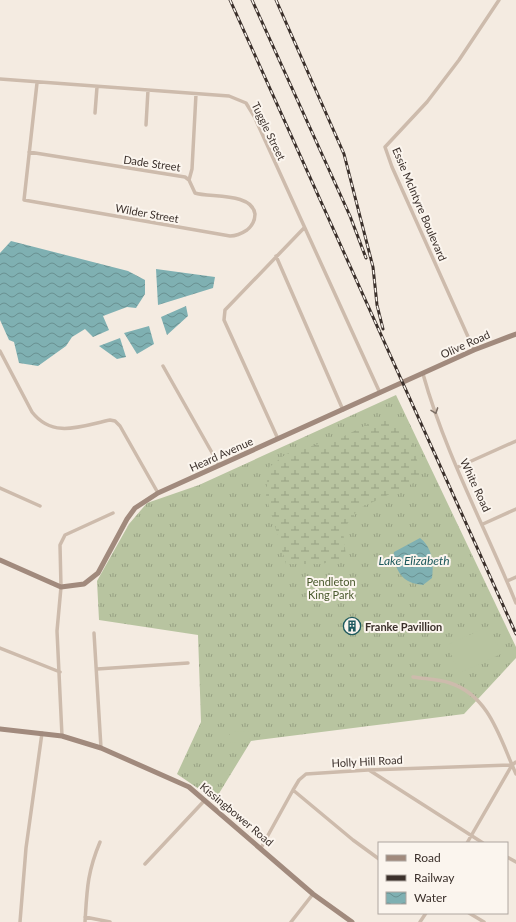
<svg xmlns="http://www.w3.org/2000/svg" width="516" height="922" viewBox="0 0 516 922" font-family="Lato,sans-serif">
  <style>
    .grass { fill: url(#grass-tufts) }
    .wetland { fill: url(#wetland-marsh) }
    .garden { fill: #b8c4a0 }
    .water { fill: url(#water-waves) }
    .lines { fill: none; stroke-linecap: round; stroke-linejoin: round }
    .street { stroke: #cdbbac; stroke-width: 3.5 }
    .secondary { stroke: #a18a7d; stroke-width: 5 }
    .rail-casing { stroke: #3b302b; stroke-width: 3 }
    .rail { stroke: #fbf5ee; stroke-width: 1.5; stroke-dasharray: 4.5; stroke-linecap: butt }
    .oneway { stroke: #7d6f65 }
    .labels { text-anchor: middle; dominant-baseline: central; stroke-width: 4; stroke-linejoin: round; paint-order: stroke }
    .street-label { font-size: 11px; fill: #3b302b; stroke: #fbf5ee }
    .park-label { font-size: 11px; fill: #4a5a2e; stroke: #fbf5ee }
    .poi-label { font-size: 11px; font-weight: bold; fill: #3b302b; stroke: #fbf5ee; text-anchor: start }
    .water-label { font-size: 12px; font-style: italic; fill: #1f5a5e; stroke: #fbf5ee }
  </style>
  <defs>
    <pattern id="grass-tufts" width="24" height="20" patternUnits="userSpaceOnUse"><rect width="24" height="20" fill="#b8c4a0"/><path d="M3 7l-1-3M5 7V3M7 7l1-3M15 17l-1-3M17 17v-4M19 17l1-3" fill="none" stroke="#97a083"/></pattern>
    <pattern id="wetland-marsh" width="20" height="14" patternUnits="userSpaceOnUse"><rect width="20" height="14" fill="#b8c4a0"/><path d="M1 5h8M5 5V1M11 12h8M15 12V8" fill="none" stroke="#97a083"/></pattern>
    <pattern id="water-waves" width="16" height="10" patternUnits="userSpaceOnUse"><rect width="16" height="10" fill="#7fb0b2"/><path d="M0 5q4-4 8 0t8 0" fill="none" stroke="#699091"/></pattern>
  </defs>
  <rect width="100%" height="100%" fill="#f4ebe1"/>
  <path class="grass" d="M 396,395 L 516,647 L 516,658 L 464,714 L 251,741 L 215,800 L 177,774 L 201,722 L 198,635 L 99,620 L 97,581 L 129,524 L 147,503 L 199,485 Z"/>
  <path class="wetland" d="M 383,417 C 410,422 416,456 422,479 L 358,509 L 343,530 L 346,557 L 322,564 L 286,564 L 266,496 L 268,468 L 286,454 L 344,436 Z"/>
  <path class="garden" d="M 489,626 L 501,654 L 459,673 L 447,645 Z
    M 230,731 L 249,732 L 250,736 L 247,743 L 230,742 Z"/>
  <path class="water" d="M 11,241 L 128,271 L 145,280 L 145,294 L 136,308 L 127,307 L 103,316 L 109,330 L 93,337 L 85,329 L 72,337 L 66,346 L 38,366 L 19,363 L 14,342 L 9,340 L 0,320 L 0,253 Z
    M 156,269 L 215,277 L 213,288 L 158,305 Z
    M 186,306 L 188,316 L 167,335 L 161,317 Z
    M 149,326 L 154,344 L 137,354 L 124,333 Z
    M 120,338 L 126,357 L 117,359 L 99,346 Z
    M 420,538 C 432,547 434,563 432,578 L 423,585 C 406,583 399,577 394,560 L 389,563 L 387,560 L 393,558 L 394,552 Z"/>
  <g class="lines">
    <path class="street" d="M 0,79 L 229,96 L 246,103 L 254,116 L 380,393
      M 95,113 L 97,87
      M 146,125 L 148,90
      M 29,152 L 185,177 L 189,180 L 195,193 C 209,198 252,192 255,214 C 255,221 252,226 247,230 C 241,234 237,236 230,236 L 24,200 L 37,83
      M 189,180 L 192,169 L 196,94
      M 276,256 L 343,410
      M 474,350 L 392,167 L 385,147 L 427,102 L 459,60 L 499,0
      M 0,351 L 32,412 C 53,439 81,426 110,420 L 115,421 L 120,426 L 158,493
      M 163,366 L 219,465
      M 423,374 C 445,453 485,527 516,603
      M 278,439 L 224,320 L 225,310 L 304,228
      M 458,467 L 516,441
      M 0,488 L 40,506
      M 483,524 L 516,509
      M 507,581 L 516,577
      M 94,633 L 101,748
      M 0,648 L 60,672
      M 97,669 L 188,663
      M 413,677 C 425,679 438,679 450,683 C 490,696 500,739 516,774
      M 62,736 L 57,631 L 61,587 L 60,545 L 65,535 L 113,513
      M 369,770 L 483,843
      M 293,790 L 353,840 L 379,859
      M 467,843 L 512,765
      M 261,848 L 293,790 L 299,780 L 306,774 L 368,770 L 512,765 L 516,762
      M 507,857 L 516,862
      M 145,864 L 205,800
      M 469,913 L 484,922
      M 85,917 L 110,922
      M 20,922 L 26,848 L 42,733
      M 85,922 C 87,890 87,873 100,842
      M 291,922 L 313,894
      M 420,922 L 426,913"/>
    <path class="secondary" d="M 0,560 L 61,587 L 84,584 L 98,573 L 127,519 L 135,508 L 158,493 L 474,350 L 516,334
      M 0,729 L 62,736 L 101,748 L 189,787 L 313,894 L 352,922"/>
    <defs>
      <path id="rail" d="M 230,0 L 516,634
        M 252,0 L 350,216 L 366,258
        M 276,0 L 344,154 L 373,267 L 377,305 L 383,329"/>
    </defs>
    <use href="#rail" class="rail-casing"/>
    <use href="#rail" class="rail"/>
  </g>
  <defs><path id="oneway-chevron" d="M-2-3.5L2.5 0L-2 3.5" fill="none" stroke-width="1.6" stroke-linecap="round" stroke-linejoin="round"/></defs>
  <use class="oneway" href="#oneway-chevron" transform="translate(435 411) rotate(70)"/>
  <defs>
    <symbol id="building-ring" viewBox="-11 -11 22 22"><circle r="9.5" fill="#fbf5ee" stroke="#1f5a5e" stroke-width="1.5"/><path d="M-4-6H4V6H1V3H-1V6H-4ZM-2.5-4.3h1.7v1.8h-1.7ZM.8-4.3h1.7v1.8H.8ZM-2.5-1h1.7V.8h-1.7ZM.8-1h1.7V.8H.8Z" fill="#1f5a5e"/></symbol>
  </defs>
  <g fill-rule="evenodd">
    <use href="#building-ring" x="342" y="616" width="20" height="20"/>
  </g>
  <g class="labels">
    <g class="street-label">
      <text transform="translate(269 131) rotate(64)">Tuggle Street</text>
      <text transform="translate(152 163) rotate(8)">Dade Street</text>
      <text transform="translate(420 204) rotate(67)">Essie McIntyre Boulevard</text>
      <text transform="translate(147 213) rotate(10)">Wilder Street</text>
      <text transform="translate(465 344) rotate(-24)">Olive Road</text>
      <text transform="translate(221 454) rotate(-24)">Heard Avenue</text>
      <text transform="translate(476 485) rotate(65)">White Road</text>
      <text transform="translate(367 761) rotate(-3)">Holly Hill Road</text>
      <text transform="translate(237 814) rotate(40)">Kissingbower Road</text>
    </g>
    <g class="park-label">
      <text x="331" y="581">Pendleton<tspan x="331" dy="13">King Park</tspan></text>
    </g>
    <g class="poi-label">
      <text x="365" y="626">Franke Pavillion</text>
    </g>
    <g class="water-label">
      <text x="414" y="560">Lake Elizabeth</text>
    </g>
  </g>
  <rect x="378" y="842" width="130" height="72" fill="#fbf5ee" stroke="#aea6a0"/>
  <rect x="386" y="855" width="20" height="6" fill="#a18a7d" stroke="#aea6a0"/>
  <text x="414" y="862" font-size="12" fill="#3b302b">Road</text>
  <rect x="386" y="875" width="20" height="6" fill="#3b302b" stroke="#aea6a0"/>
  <text x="414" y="882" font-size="12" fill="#3b302b">Railway</text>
  <rect x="386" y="892" width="20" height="12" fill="url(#water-waves)" stroke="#aea6a0"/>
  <text x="414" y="902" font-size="12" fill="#3b302b">Water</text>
</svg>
